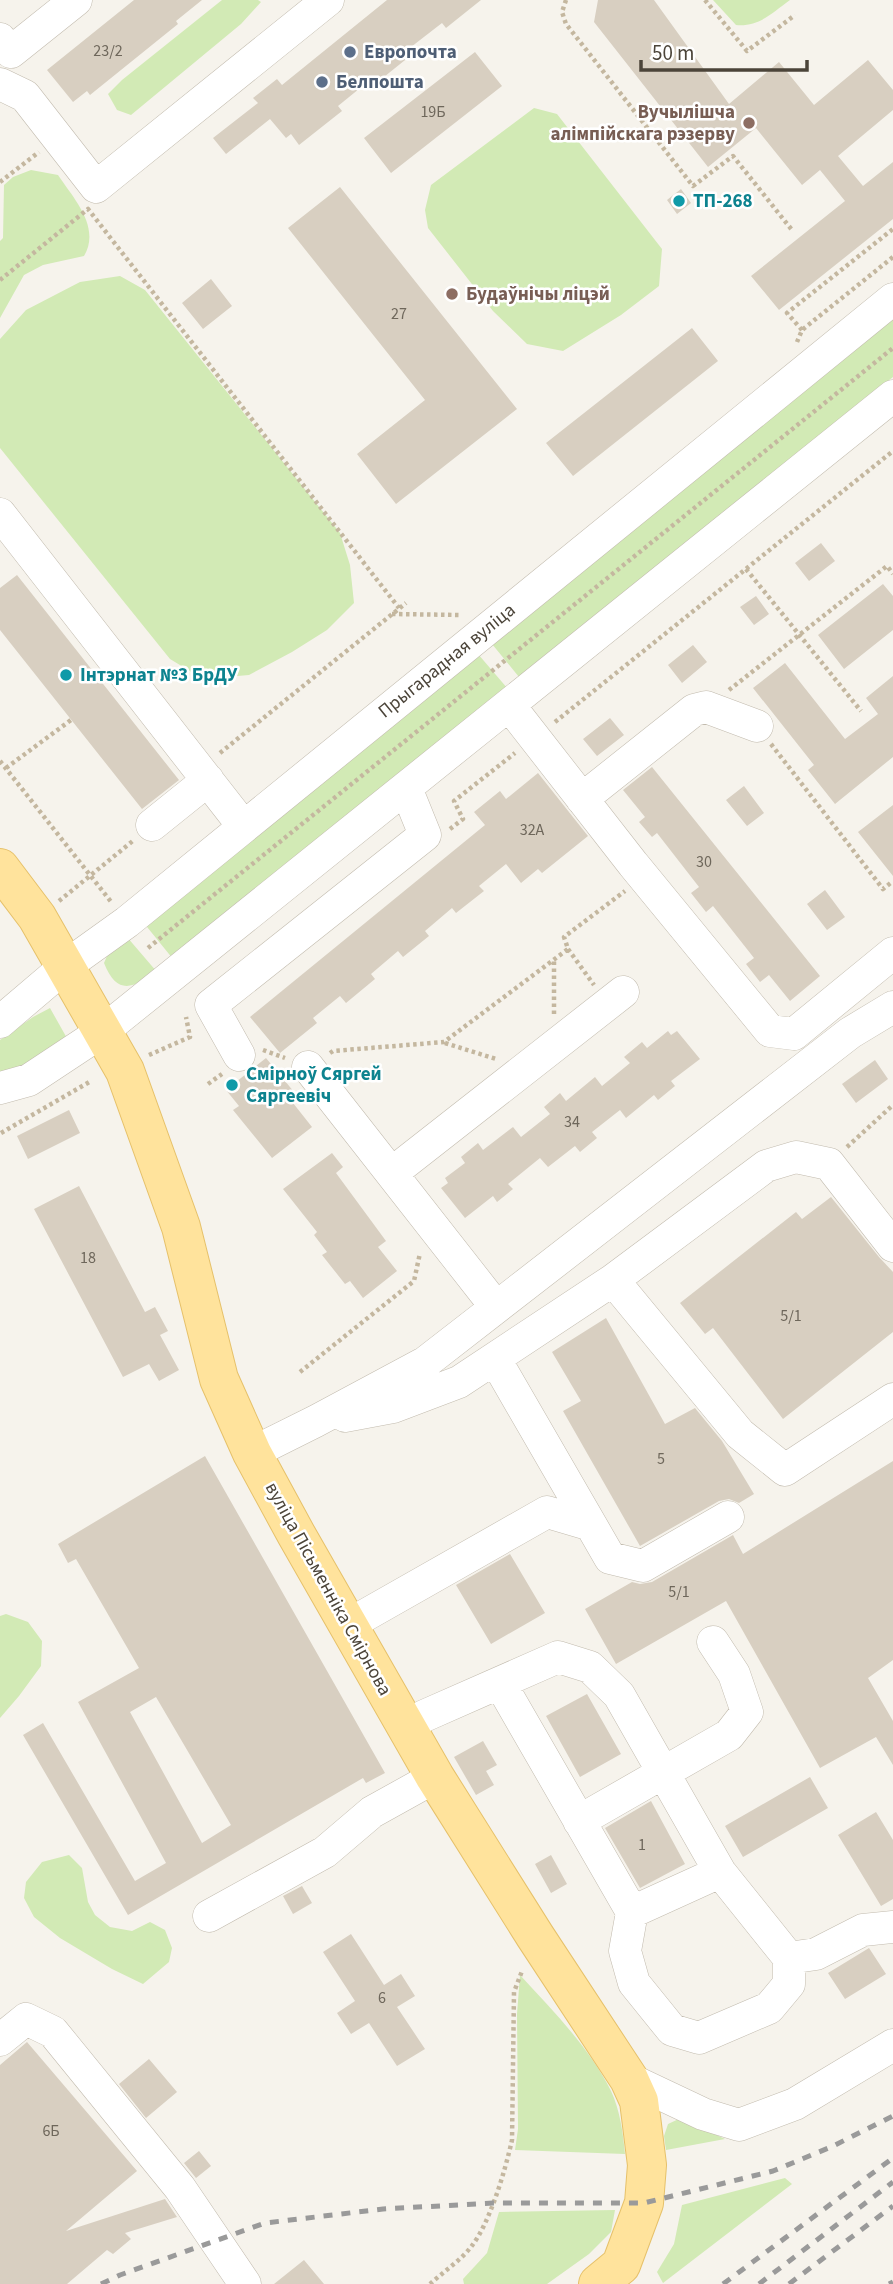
<svg xmlns="http://www.w3.org/2000/svg" width="893" height="2284" viewBox="0 0 893 2284" font-family="'Source Sans 3',sans-serif">
  <style>
    .green { fill: #d2eab5 }
    .building { fill: #d8cfc1; fill-rule: evenodd }
    .lines { fill: none; stroke-linecap: round; stroke-linejoin: round }
    .minor-casing { stroke: #c2bbae; stroke-width: 33 }
    .major-casing { stroke: #e6c16a; stroke-width: 40 }
    .path { stroke: #c4b79f; stroke-width: 4.5; stroke-dasharray: 3.5 3.5; stroke-linecap: butt }
    .minor { stroke: #fff; stroke-width: 32 }
    .major { stroke: #ffe39c; stroke-width: 38 }
    .rail { stroke: #9a9a9a; stroke-width: 5; stroke-dasharray: 9 9; stroke-linecap: butt }
    .service-dot { fill: #5c6f8a; stroke: #fff; stroke-width: 2.5 }
    .education-dot { fill: #8d6e63; stroke: #fff; stroke-width: 2.5 }
    .culture-dot { fill: #0f9aa8; stroke: #fff; stroke-width: 2.5 }
    .labels { text-anchor: middle; dominant-baseline: central; stroke-width: 5; stroke-linejoin: round; paint-order: stroke }
    .number-label { font-size: 16px; fill: #6e675b }
    .service-label { font-size: 19px; font-weight: bold; fill: #4e5e75; stroke: #fff; text-anchor: start }
    .education-label { font-size: 19px; font-weight: bold; fill: #785e54; stroke: #fff; text-anchor: end }
    .culture-label { font-size: 19px; font-weight: bold; fill: #0d838f; stroke: #fff; text-anchor: start }
    .street-label { font-size: 19px; fill: #4b4439; stroke: #fff }
  </style>
  <rect width="100%" height="100%" fill="#f6f3ec"/>
  <path class="green" d="M 222,0 L 258,0 L 261,2 L 241,24 L 131,115 L 117,110 L 108,94 L 122,80 Z
    M 713,0 L 790,0 C 772,13 759,27 736,25 Z
    M 534,108 L 557,114 L 662,249 L 659,286 L 621,315 L 563,351 L 527,344 L 493,311 L 428,228 L 425,210 L 431,185 Z
    M 31,170 L 58,175 C 74,199 101,227 84,256 L 43,265 L 24,275 L 0,318 L 0,241 L 3,238 L 4,185 L 13,177 Z
    M 120,276 L 145,290 L 340,533 L 350,565 L 354,603 L 327,630 L 292,652 L 249,675 L 203,679 L 170,659 L 0,448 L 0,339 L 26,310 L 80,282 Z
    M 893,319 L 893,377 L 519,677 L 492,644 Z
    M 478,654 L 508,689 L 173,959 L 143,922 Z
    M 127,937 L 157,972 C 133,988 117,996 104,963 L 107,956 Z
    M 50,1008 L 68,1040 L 15,1072 L 0,1075 L 0,1040 L 33,1017 Z
    M 6,1614 L 28,1622 L 42,1641 L 41,1666 L 19,1696 L 0,1718 L 0,1616 Z
    M 69,1855 L 82,1868 L 88,1902 L 95,1915 L 110,1927 L 132,1931 L 150,1922 L 165,1930 L 172,1948 L 169,1962 L 143,1984 L 112,1969 L 60,1938 L 34,1917 L 24,1898 L 26,1882 L 42,1862 Z
    M 520,1975 C 553,2011 589,2047 611,2091 C 620,2110 623,2133 625,2154 L 515,2150 L 518,2129 L 517,2014 Z
    M 681,2118 L 725,2139 L 666,2150 L 664,2136 L 668,2124 Z
    M 785,2178 L 792,2184 L 663,2283 L 657,2272 L 674,2244 L 682,2205 Z
    M 615,2210 L 611,2232 L 589,2254 L 547,2284 L 464,2284 L 463,2279 L 487,2253 L 499,2212 Z"/>
  <path class="building" d="M 134,0 L 202,0 L 176,21 L 178,24 L 90,95 L 87,91 L 73,102 L 47,70 Z
    M 387,0 L 481,0 L 446,28 L 442,23 L 411,47 L 415,52 L 374,85 L 370,80 L 338,106 L 342,111 L 299,145 L 291,134 L 286,138 L 270,119 L 226,154 L 213,138 L 258,103 L 253,98 L 277,79 L 282,85 Z
    M 598,0 L 654,0 L 729,104 L 779,62 L 814,105 L 868,60 L 893,90 L 893,110 L 838,156 L 863,186 L 893,162 L 893,219 L 779,310 L 751,276 L 845,201 L 820,170 L 802,185 L 756,128 L 708,167 L 594,22 Z
    M 475,52 L 502,86 L 391,173 L 364,138 Z
    M 340,187 L 517,409 L 396,504 L 357,454 L 425,400 L 288,228 Z
    M 681,189 L 691,203 L 677,214 L 667,200 Z
    M 211,279 L 232,306 L 203,329 L 182,303 Z
    M 692,328 L 718,361 L 573,476 L 546,443 Z
    M 821,543 L 835,561 L 809,581 L 795,563 Z
    M 17,575 L 179,780 L 142,809 L 0,630 L 0,588 Z
    M 883,584 L 893,596 L 893,630 L 844,669 L 818,635 Z
    M 756,596 L 769,614 L 754,625 L 740,607 Z
    M 693,645 L 707,662 L 682,683 L 668,665 Z
    M 785,663 L 845,739 L 878,714 L 866,698 L 893,676 L 893,757 L 835,804 L 808,770 L 814,765 L 753,688 Z
    M 610,718 L 624,735 L 597,756 L 583,739 Z
    M 652,767 L 820,976 L 790,1001 L 769,975 L 760,982 L 746,964 L 754,958 L 713,906 L 706,912 L 691,893 L 699,887 L 657,833 L 652,837 L 639,822 L 645,817 L 623,790 Z
    M 538,773 L 588,836 L 542,873 L 538,869 L 521,883 L 506,864 L 479,886 L 484,891 L 456,913 L 452,908 L 425,931 L 429,936 L 403,957 L 398,951 L 371,974 L 375,979 L 346,1003 L 340,996 L 313,1018 L 317,1023 L 280,1053 L 250,1017 L 485,825 L 474,812 L 500,791 L 506,799 Z
    M 744,786 L 764,813 L 747,826 L 726,800 Z
    M 893,805 L 893,876 L 858,832 Z
    M 825,890 L 845,917 L 827,930 L 807,904 Z
    M 668,1031 L 671,1035 L 677,1031 L 700,1059 L 671,1081 L 675,1086 L 658,1100 L 654,1095 L 626,1118 L 620,1110 L 592,1132 L 597,1138 L 580,1152 L 575,1146 L 548,1167 L 540,1158 L 508,1184 L 513,1189 L 497,1202 L 493,1196 L 465,1218 L 441,1188 L 448,1183 L 445,1178 L 465,1163 L 461,1157 L 478,1143 L 483,1150 L 513,1127 L 521,1137 L 550,1114 L 544,1107 L 560,1093 L 566,1101 L 595,1077 L 602,1086 L 630,1063 L 624,1057 L 642,1042 L 647,1048 Z
    M 266,1058 L 299,1098 L 293,1103 L 312,1127 L 272,1158 L 233,1110 L 239,1106 L 226,1090 Z
    M 875,1060 L 888,1079 L 856,1103 L 842,1084 Z
    M 69,1110 L 80,1133 L 28,1159 L 17,1136 Z
    M 332,1153 L 343,1167 L 336,1173 L 386,1241 L 378,1247 L 397,1271 L 363,1298 L 350,1281 L 345,1284 L 322,1255 L 327,1252 L 314,1235 L 317,1232 L 283,1189 Z
    M 79,1186 L 145,1312 L 155,1307 L 168,1331 L 160,1335 L 179,1370 L 159,1381 L 149,1364 L 123,1377 L 34,1209 Z
    M 831,1197 L 879,1257 L 893,1272 L 893,1332 L 783,1419 L 713,1328 L 705,1334 L 680,1303 L 796,1212 L 802,1219 Z
    M 606,1318 L 665,1424 L 695,1408 L 722,1441 L 754,1494 L 739,1503 L 729,1499 L 719,1501 L 640,1546 L 563,1411 L 581,1401 L 552,1352 Z
    M 205,1456 L 385,1773 L 366,1783 L 363,1778 L 128,1915 L 23,1735 L 43,1723 L 135,1881 L 166,1863 L 78,1702 L 139,1668 L 76,1559 L 68,1563 L 58,1544 ZM 156,1697 L 231,1825 L 202,1843 L 130,1712 Z
    M 893,1461 L 893,1660 L 868,1678 L 893,1721 L 893,1765 L 876,1737 L 820,1768 L 726,1601 L 616,1664 L 585,1609 L 632,1582 L 640,1584 L 652,1582 L 733,1535 L 743,1554 Z
    M 510,1554 L 545,1613 L 491,1644 L 456,1585 Z
    M 587,1694 L 621,1754 L 580,1777 L 546,1716 Z
    M 483,1741 L 497,1765 L 486,1771 L 494,1785 L 476,1795 L 454,1757 Z
    M 810,1777 L 828,1808 L 743,1857 L 725,1826 Z
    M 651,1801 L 685,1864 L 640,1888 L 605,1828 Z
    M 876,1812 L 893,1840 L 893,1899 L 881,1906 L 838,1835 Z
    M 551,1855 L 567,1884 L 551,1893 L 535,1864 Z
    M 302,1886 L 312,1903 L 293,1914 L 283,1896 Z
    M 351,1934 L 384,1985 L 401,1974 L 415,1996 L 397,2007 L 425,2049 L 397,2066 L 369,2023 L 351,2034 L 337,2013 L 355,2001 L 323,1952 Z
    M 869,1948 L 886,1974 L 845,1999 L 828,1973 Z
    M 27,2042 L 137,2171 L 66,2231 L 165,2199 L 177,2217 L 125,2233 L 131,2239 L 113,2254 L 107,2250 L 67,2284 L 0,2284 L 0,2065 Z
    M 149,2059 L 177,2092 L 146,2118 L 119,2084 Z
    M 199,2151 L 211,2166 L 196,2178 L 184,2163 Z
    M 304,2260 L 324,2284 L 274,2284 Z"/>
  <g class="lines">
    <defs>
      <path id="minor" d="M 0,39 L 11,52 L 76,0
        M 0,84 L 25,96 L 96,187 L 328,0
        M 0,514 L 244,827
        M 509,705 L 633,864 L 770,1031 L 794,1034 L 893,953
        M 582,799 L 694,710 L 706,707 L 757,726
        M 152,825 L 208,780
        M 0,1022 L 67,965 L 127,922 L 893,299
        M 239,1055 L 211,1005 L 425,835 L 406,788
        M 308,1067 L 496,1307
        M 0,1088 L 29,1080 L 103,1031 L 893,396
        M 392,1173 L 623,992
        M 613,1280 L 740,1434 L 785,1470 L 893,1399
        M 495,1359 L 591,1525
        M 345,1416 L 393,1407 L 459,1382 L 613,1280 L 766,1166 L 796,1157 L 829,1164 L 893,1246
        M 252,1453 L 316,1421 L 426,1362 L 850,1033 L 893,1007
        M 348,1625 L 547,1512 L 591,1525 L 610,1558 L 643,1566 L 728,1517
        M 406,1727 L 424,1716 L 558,1657 L 590,1667 L 619,1695 L 720,1872 L 789,1958 L 789,1984 L 769,2008 L 699,2038 L 672,2030 L 634,1983 L 625,1951 L 632,1912 L 500,1683
        M 579,1821 L 729,1735 L 747,1712 L 734,1674 L 713,1642
        M 632,1912 L 720,1872
        M 209,1916 L 325,1852 L 372,1812 L 435,1777
        M 789,1958 L 816,1954 L 863,1930 L 893,1927
        M 0,2040 L 26,2019 L 53,2032 L 180,2188 L 245,2284
        M 629,2079 L 703,2114 L 739,2125 L 795,2104 L 893,2045"/>
      <path id="major" d="M 0,868 L 37,917 L 125,1071 L 181,1227 L 219,1379 L 252,1453 L 296,1534 L 435,1777 L 535,1936 L 629,2079 L 639,2101 L 647,2165 L 644,2203 L 621,2265 L 598,2284"/>
    </defs>
    <use href="#minor" class="minor-casing"/>
    <use href="#major" class="major-casing"/>
    <path class="path" d="M 566,0 L 562,12 L 566,24 L 693,186 L 733,156 L 792,230
      M 705,0 L 747,51 L 795,15
      M 0,182 L 39,152
      M 0,280 L 88,209 L 399,608
      M 802,330 L 787,313 L 893,229
      M 797,342 L 802,330 L 893,257
      M 746,569 L 861,711
      M 392,614 L 460,615
      M 729,690 L 887,566 L 893,574
      M 555,722 L 893,451
      M 771,744 L 883,889 L 893,881
      M 220,753 L 406,603
      M 0,761 L 112,903
      M 6,768 L 71,720
      M 450,829 L 463,819 L 454,801 L 515,753
      M 59,901 L 134,840
      M 148,948 L 893,348
      M 568,949 L 594,985
      M 554,1014 L 554,960
      M 445,1043 L 496,1059
      M 263,1050 L 285,1058
      M 330,1053 L 333,1051 L 444,1042 L 568,949 L 564,937 L 625,891
      M 149,1055 L 190,1037 L 186,1017
      M 208,1084 L 222,1074
      M 1,1133 L 91,1081
      M 847,1147 L 893,1105
      M 300,1372 L 414,1281 L 420,1253
      M 430,2284 C 443,2272 460,2261 471,2247 C 490,2223 505,2171 512,2140 L 514,1992 L 522,1971"/>
    <use href="#minor" class="minor"/>
    <use href="#major" class="major"/>
    <path class="rail" d="M 101,2284 L 120,2275 L 265,2223 L 383,2209 L 493,2203 L 644,2203 L 773,2171 L 831,2147 L 893,2116
      M 723,2284 L 893,2158
      M 759,2284 L 893,2182
      M 789,2284 L 893,2206
      M 889,2284 L 893,2282"/>
  </g>
  <g class="service-dot">
    <circle cx="350" cy="52" r="7"/>
    <circle cx="322" cy="82" r="7"/>
  </g>
  <g class="education-dot">
    <circle cx="749" cy="123" r="7"/>
    <circle cx="452" cy="294" r="7"/>
  </g>
  <g class="culture-dot">
    <circle cx="679" cy="201" r="7"/>
    <circle cx="66" cy="675" r="7"/>
    <circle cx="232" cy="1085" r="7"/>
  </g>
  <g class="labels">
    <g class="number-label">
      <text x="108" y="51">23/2</text>
      <text x="433" y="112">19Б</text>
      <text x="399" y="314">27</text>
      <text x="532" y="830">32А</text>
      <text x="704" y="862">30</text>
      <text x="572" y="1122">34</text>
      <text x="88" y="1258">18</text>
      <text x="791" y="1316">5/1</text>
      <text x="661" y="1459">5</text>
      <text x="679" y="1592">5/1</text>
      <text x="642" y="1845">1</text>
      <text x="382" y="1998">6</text>
      <text x="51" y="2131">6Б</text>
    </g>
    <g class="service-label">
      <text x="364" y="52">Европочта</text>
      <text x="336" y="82">Белпошта</text>
    </g>
    <g class="education-label">
      <text x="735" y="112">Вучылішча<tspan x="735" dy="22">алімпійскага рэзерву</tspan></text>
      <text x="466" y="294" text-anchor="start">Будаўнічы ліцэй</text>
    </g>
    <g class="culture-label">
      <text x="693" y="201">ТП-268</text>
      <text x="80" y="675">Інтэрнат №3 БрДУ</text>
      <text x="246" y="1074">Смірноў Сяргей<tspan x="246" dy="22">Сяргеевіч</tspan></text>
    </g>
    <g class="street-label">
      <text transform="translate(447 661) rotate(-39)">Прыгарадная вуліца</text>
      <text transform="translate(328 1589) rotate(61)">вуліца Пісьменніка Смірнова</text>
    </g>
  </g>
  <path d="M641 60v10h166v-10" fill="none" stroke="#4b4439" stroke-width="3.5"/>
  <text x="652" y="60" font-size="21" fill="#4b4439" stroke="#ffffff" stroke-width="5" paint-order="stroke">50 m</text>
</svg>
